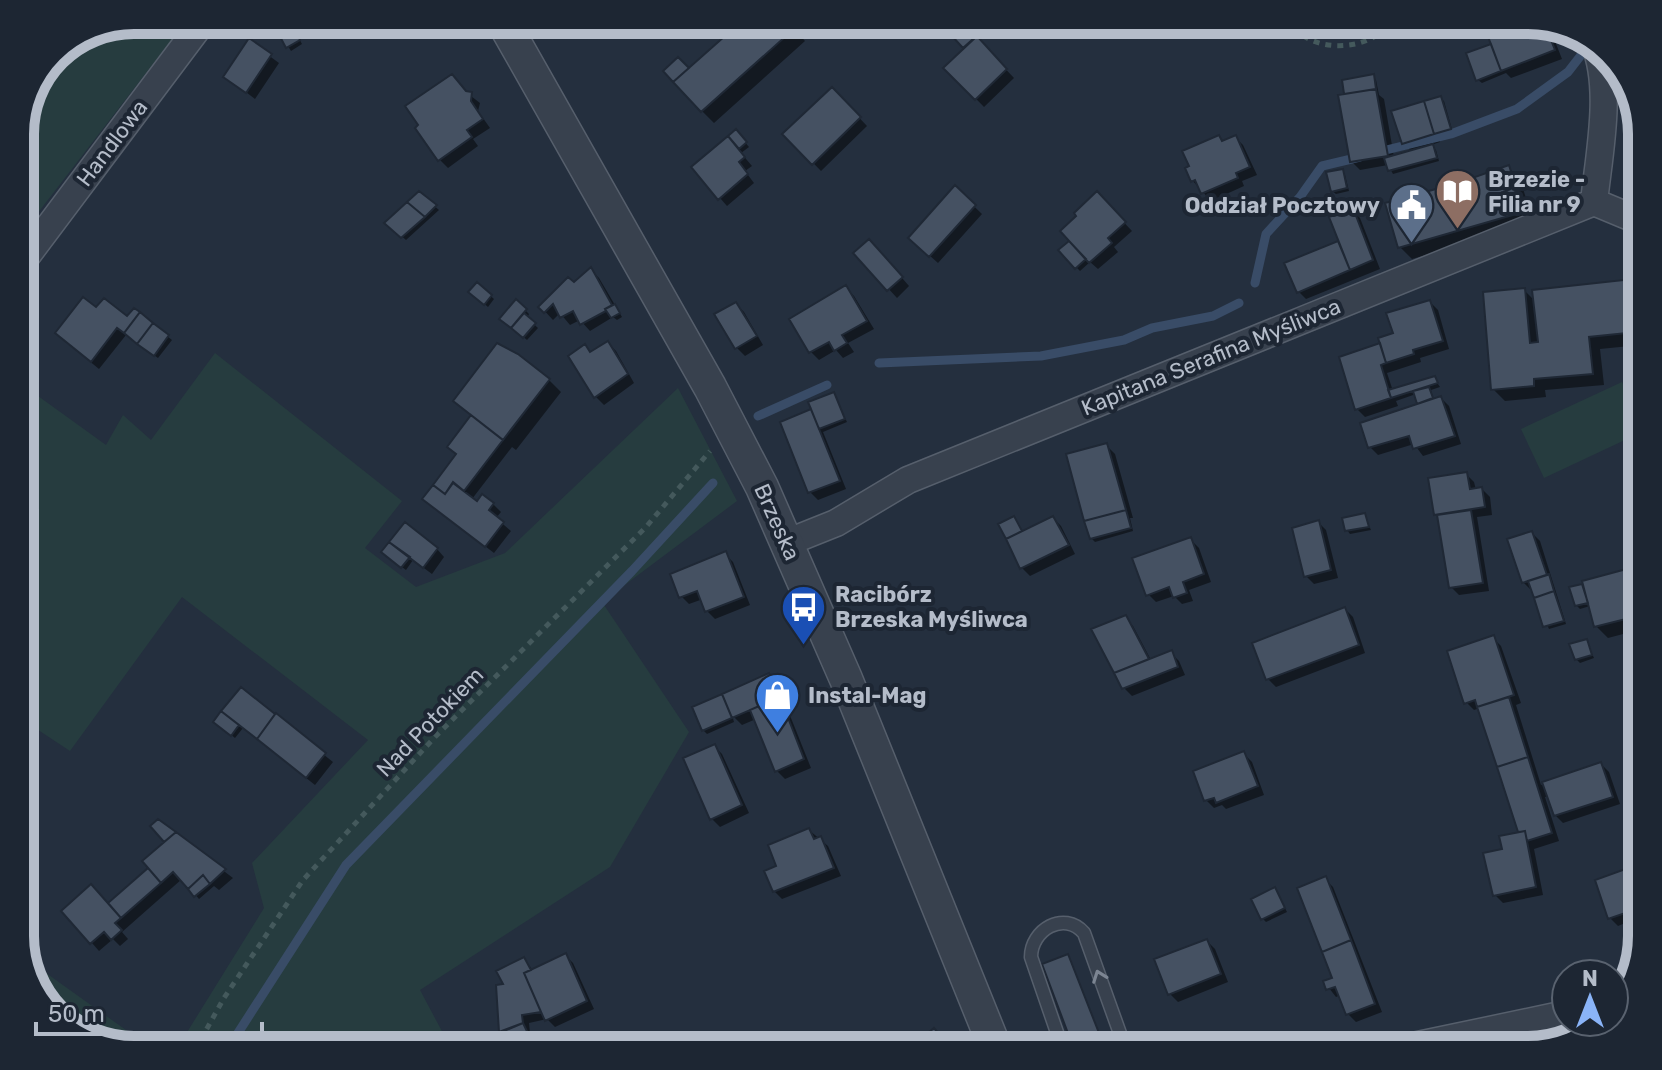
<svg xmlns="http://www.w3.org/2000/svg" width="1662" height="1070" viewBox="0 0 1662 1070" font-family="Rubik,sans-serif">
  <style>
    .green { fill: #263c3f }
    .shadow { fill: #0007 }
    .lines { fill: none; stroke-linecap: round; stroke-linejoin: round }
    .stream { stroke: #394c67; stroke-width: 9 }
    .building { fill: #455162; stroke: #1f2835; stroke-width: 2 }
    .service-casing { stroke: #565f6c; stroke-width: 15 }
    .minor-casing { stroke: #565f6c; stroke-width: 29 }
    .tertiary-casing { stroke: #565f6c; stroke-width: 35 }
    .path { stroke: #44595c; stroke-width: 5; stroke-dasharray: 6 6; stroke-linecap: butt }
    .service { stroke: #38414e; stroke-width: 12 }
    .minor { stroke: #38414e; stroke-width: 26 }
    .tertiary { stroke: #38414e; stroke-width: 32 }
    .oneway { stroke: #7c8592 }
    .labels { text-anchor: middle; dominant-baseline: central; stroke-width: 8; stroke-linejoin: round; paint-order: stroke }
    .street-label { font-size: 22px; fill: #b4bcc9; stroke: #1d2633 }
    .poi-label { font-size: 22px; font-weight: bold; fill: #b4bcc9; stroke: #1d2633; text-anchor: start }
    .rim { fill: none; stroke: #b4bcc9; stroke-width: 10 }
  </style>
  <rect width="100%" height="100%" fill="#242f3e"/>
  <path class="green" d="M 134,20 L 187,20 L 20,236 L 20,127 L 54,53 Z
    M 1627,78 L 1642,127 L 1642,190 L 1625,142 L 1618,80 Z
    M 215,353 L 402,501 L 365,548 L 416,587 L 505,553 L 678,388 L 737,501 L 602,602 L 689,732 L 610,867 L 420,990 L 452,1050 L 176,1050 L 264,908 L 252,863 L 368,740 L 182,597 L 70,751 L 20,718 L 20,383 L 106,445 L 123,415 L 151,440 Z
    M 1622,382 L 1642,425 L 1642,432 L 1544,478 L 1521,429 Z
    M 25,958 L 154,1050 L 134,1050 L 71,1031 L 35,992 Z"/>
  <path class="shadow" d="M 264,20 L 289,20 L 302,44 L 291,51 L 278,30 L 272,33 Z
    M 326,20 L 355,20 L 335,31 Z
    M 746,20 L 786,20 L 805,41 L 714,123 L 702,111 L 689,71 Z
    M 970,20 L 983,20 L 975,25 L 984,34 L 978,40 L 1014,78 L 984,107 L 946,68 L 966,49 L 953,36 Z
    M 1092,20 L 1123,20 L 1103,33 Z
    M 1506,20 L 1528,20 L 1549,26 L 1562,59 L 1511,78 L 1506,73 L 1482,83 L 1478,80 L 1493,45 L 1486,28 Z
    M 249,41 L 279,63 L 255,99 L 225,76 Z
    M 1373,76 L 1376,80 L 1379,95 L 1384,99 L 1394,157 L 1412,152 L 1403,143 L 1440,98 L 1444,101 L 1453,133 L 1439,137 L 1440,142 L 1431,145 L 1436,150 L 1439,161 L 1393,174 L 1388,165 L 1360,170 L 1352,162 L 1348,96 L 1346,93 Z
    M 832,89 L 867,126 L 821,171 L 785,134 Z
    M 467,93 L 480,103 L 478,111 L 490,128 L 473,139 L 478,146 L 448,168 L 440,160 L 421,126 Z
    M 736,132 L 749,147 L 741,153 L 752,166 L 745,171 L 754,183 L 727,206 L 720,198 L 736,142 Z
    M 1218,137 L 1224,143 L 1235,137 L 1243,145 L 1257,175 L 1242,181 L 1244,186 L 1211,201 L 1192,180 Z
    M 1508,167 L 1520,179 L 1534,224 L 1412,259 L 1400,247 L 1457,185 L 1459,178 L 1463,183 Z
    M 1342,171 L 1345,175 L 1349,191 L 1336,194 L 1332,191 Z
    M 955,188 L 982,214 L 938,263 L 910,238 Z
    M 419,193 L 439,210 L 406,240 L 387,223 Z
    M 1097,194 L 1132,231 L 1114,247 L 1118,252 L 1098,269 L 1090,262 L 1080,271 L 1061,251 L 1078,253 Z
    M 1352,210 L 1360,218 L 1380,269 L 1306,299 L 1298,291 L 1287,265 L 1341,242 Z
    M 877,249 L 909,286 L 897,298 L 856,253 Z
    M 591,270 L 599,278 L 622,317 L 617,320 L 613,317 L 590,331 L 580,320 L 570,325 L 560,313 L 553,320 L 541,307 Z
    M 1642,280 L 1640,345 L 1600,349 L 1604,385 L 1545,390 L 1546,397 L 1505,401 L 1493,389 L 1524,290 L 1536,302 Z
    M 477,284 L 494,299 L 488,307 L 471,292 Z
    M 846,288 L 854,296 L 874,329 L 848,343 L 854,352 L 843,358 L 836,350 L 819,360 L 811,352 L 792,319 Z
    M 517,302 L 529,314 L 527,318 L 538,328 L 527,340 L 502,319 Z
    M 1430,302 L 1438,310 L 1449,349 L 1420,358 L 1421,362 L 1387,373 L 1393,391 L 1434,378 L 1440,387 L 1431,390 L 1434,400 L 1441,398 L 1449,406 L 1461,444 L 1423,456 L 1414,444 L 1378,455 L 1370,447 L 1421,405 L 1416,394 L 1396,401 L 1398,406 L 1365,417 L 1357,409 L 1383,345 Z
    M 736,304 L 744,312 L 763,345 L 745,356 L 737,348 Z
    M 97,309 L 127,318 L 134,310 L 172,340 L 158,358 L 126,335 L 99,369 L 65,341 Z
    M 608,343 L 616,351 L 634,383 L 604,405 L 596,397 L 571,356 L 591,354 Z
    M 549,380 L 561,392 L 516,450 L 512,447 L 472,499 L 478,503 L 493,504 L 501,512 L 496,518 L 511,531 L 494,553 L 433,506 L 458,456 L 473,417 L 456,400 Z
    M 833,394 L 847,422 L 823,432 L 846,489 L 818,500 L 810,492 L 813,410 Z
    M 1107,446 L 1115,454 L 1133,518 L 1130,518 L 1133,531 L 1095,542 L 1091,538 Z
    M 1466,474 L 1474,482 L 1476,490 L 1482,489 L 1490,497 L 1492,515 L 1477,517 L 1489,591 L 1459,595 L 1451,587 L 1431,480 Z
    M 1364,515 L 1371,530 L 1350,534 L 1347,530 Z
    M 1014,518 L 1023,533 L 1053,518 L 1061,526 L 1075,554 L 1030,576 L 1022,568 L 1001,525 Z
    M 1318,522 L 1326,530 L 1338,578 L 1314,584 L 1306,576 Z
    M 1532,533 L 1540,541 L 1566,624 L 1549,629 L 1531,590 L 1523,582 Z
    M 1191,540 L 1199,548 L 1211,582 L 1189,590 L 1193,601 L 1182,604 L 1174,596 L 1156,602 L 1148,594 Z
    M 1642,540 L 1642,629 L 1608,638 L 1596,626 L 1590,606 L 1580,609 L 1576,605 L 1572,588 L 1637,569 Z
    M 437,549 L 444,557 L 432,574 L 413,560 L 406,570 L 387,556 Z
    M 725,554 L 733,562 L 750,605 L 715,619 L 707,611 L 703,599 L 689,604 L 681,596 Z
    M 1345,609 L 1353,617 L 1365,653 L 1276,687 L 1268,679 L 1255,644 Z
    M 1125,618 L 1133,626 L 1151,660 L 1171,653 L 1179,661 L 1185,675 L 1132,696 L 1124,688 L 1094,630 Z
    M 1493,638 L 1501,646 L 1521,703 L 1516,705 L 1541,785 L 1601,764 L 1609,772 L 1620,804 L 1563,823 L 1555,815 L 1549,796 L 1545,797 L 1559,841 L 1534,849 L 1543,895 L 1503,903 L 1495,895 L 1505,851 L 1521,833 L 1480,708 L 1474,710 L 1466,702 Z
    M 1586,641 L 1594,658 L 1580,663 L 1576,659 Z
    M 769,675 L 777,683 L 811,768 L 785,779 L 777,771 L 756,719 L 742,725 L 732,715 L 734,722 L 707,734 L 703,730 Z
    M 241,689 L 333,762 L 315,785 L 243,728 L 235,738 L 219,725 Z
    M 714,746 L 722,754 L 749,813 L 720,827 L 712,819 Z
    M 1244,754 L 1252,762 L 1264,795 L 1226,809 L 1222,805 L 1214,808 L 1206,800 Z
    M 159,822 L 233,878 L 219,890 L 214,886 L 199,899 L 182,879 L 122,932 L 128,939 L 120,946 L 113,939 L 99,951 L 64,911 L 108,905 L 151,868 L 167,842 L 153,826 Z
    M 809,830 L 828,846 L 841,876 L 782,899 L 774,891 L 779,868 Z
    M 1642,865 L 1642,926 L 1635,919 L 1618,926 L 1610,918 Z
    M 1325,879 L 1333,887 L 1382,1012 L 1356,1022 L 1348,1014 L 1341,995 L 1336,997 L 1325,983 L 1334,979 Z
    M 1275,889 L 1287,912 L 1266,922 L 1262,918 Z
    M 1207,941 L 1215,949 L 1228,982 L 1178,1002 L 1170,994 Z
    M 565,955 L 573,963 L 594,1009 L 555,1027 L 547,1019 L 529,1023 L 530,1033 L 538,1050 L 498,1050 L 501,1033 L 498,987 L 506,986 L 524,960 L 534,971 Z
    M 1068,957 L 1101,1037 L 1077,1046 L 1074,1043 Z"/>
  <g class="lines">
    <path class="stream" d="M 1378,152 L 1451,134 L 1517,109 L 1568,72 L 1582,54 L 1585,41
      M 1255,283 L 1266,234 L 1300,197 L 1322,166 L 1360,157
      M 879,363 L 1041,356 L 1124,340 L 1152,328 L 1213,316 L 1239,303
      M 758,416 L 827,385
      M 227,1050 L 346,865 L 632,571 L 713,483"/>
  </g>
  <path class="building" d="M 262,20 L 289,20 L 267,31 Z
    M 289,20 L 300,40 L 286,48 L 275,27 Z
    M 743,20 L 788,20 L 795,28 L 701,112 L 673,82 Z
    M 967,20 L 973,20 L 983,30 L 963,48 L 951,35 Z
    M 1500,20 L 1528,20 L 1545,25 L 1555,50 L 1501,71 L 1484,26 Z
    M 977,36 L 1007,69 L 975,100 L 943,68 Z
    M 249,38 L 272,54 L 246,93 L 223,77 Z
    M 1491,44 L 1501,71 L 1476,81 L 1466,53 Z
    M 678,57 L 689,68 L 673,82 L 663,71 Z
    M 452,74 L 466,91 L 472,92 L 471,101 L 483,119 L 467,130 L 472,137 L 438,161 L 415,128 L 418,125 L 405,106 Z
    M 1374,74 L 1376,89 L 1344,94 L 1342,80 Z
    M 832,87 L 861,117 L 812,165 L 782,134 Z
    M 1376,89 L 1388,156 L 1350,162 L 1338,95 Z
    M 1441,96 L 1451,129 L 1434,134 L 1424,101 Z
    M 1424,101 L 1434,134 L 1402,144 L 1391,111 Z
    M 736,129 L 747,142 L 739,149 L 728,136 Z
    M 1219,135 L 1222,141 L 1236,135 L 1250,167 L 1236,173 L 1238,178 L 1201,194 L 1195,180 L 1191,182 L 1185,168 L 1189,166 L 1182,151 Z
    M 728,136 L 745,157 L 739,162 L 748,174 L 718,200 L 691,167 Z
    M 1433,144 L 1437,158 L 1388,171 L 1384,158 Z
    M 1509,165 L 1523,212 L 1398,248 L 1385,203 L 1454,184 L 1452,178 L 1460,176 L 1461,182 Z
    M 1343,169 L 1347,188 L 1331,192 L 1326,172 Z
    M 955,185 L 976,205 L 929,257 L 908,238 Z
    M 419,191 L 437,205 L 425,217 L 407,202 Z
    M 1097,191 L 1126,222 L 1108,238 L 1112,243 L 1089,263 L 1060,231 L 1076,216 L 1074,213 Z
    M 407,202 L 425,217 L 401,238 L 384,223 Z
    M 1353,208 L 1373,260 L 1350,270 L 1329,217 Z
    M 869,239 L 903,277 L 887,291 L 853,253 Z
    M 1069,241 L 1086,259 L 1075,269 L 1058,250 Z
    M 1338,241 L 1350,270 L 1297,293 L 1284,263 Z
    M 591,267 L 612,305 L 605,309 L 606,311 L 580,325 L 573,311 L 560,318 L 553,304 L 544,313 L 538,307 L 568,277 L 574,282 Z
    M 1642,278 L 1642,360 L 1640,360 L 1636,332 L 1589,337 L 1593,374 L 1534,379 L 1534,386 L 1491,390 L 1483,292 L 1525,288 L 1530,343 L 1538,342 L 1532,290 Z
    M 477,282 L 492,295 L 484,305 L 468,292 Z
    M 846,285 L 867,321 L 842,335 L 847,343 L 834,351 L 829,342 L 809,353 L 789,319 Z
    M 83,297 L 96,307 L 104,298 L 127,316 L 134,308 L 140,312 L 124,333 L 117,328 L 91,362 L 55,333 Z
    M 516,299 L 527,309 L 511,328 L 499,319 Z
    M 1430,300 L 1443,341 L 1413,350 L 1414,354 L 1386,363 L 1378,338 L 1393,333 L 1386,313 Z
    M 736,302 L 757,336 L 735,349 L 714,314 Z
    M 615,304 L 620,313 L 611,318 L 605,309 Z
    M 140,312 L 153,323 L 137,344 L 124,333 Z
    M 524,313 L 536,323 L 523,338 L 511,328 Z
    M 153,323 L 169,335 L 154,356 L 137,344 Z
    M 608,341 L 628,374 L 594,398 L 568,356 L 585,344 L 590,352 Z
    M 497,343 L 518,354 L 550,379 L 503,440 L 453,401 Z
    M 1380,343 L 1386,363 L 1381,365 L 1391,398 L 1355,410 L 1339,357 Z
    M 1435,376 L 1438,383 L 1391,398 L 1388,390 Z
    M 1429,387 L 1433,398 L 1417,404 L 1413,391 Z
    M 834,392 L 845,419 L 819,429 L 808,402 Z
    M 1441,396 L 1455,436 L 1413,449 L 1409,436 L 1368,448 L 1360,423 Z
    M 811,409 L 840,481 L 808,493 L 780,422 Z
    M 471,415 L 503,440 L 464,491 L 453,482 L 445,494 L 433,485 L 456,454 L 447,447 Z
    M 1107,443 L 1126,510 L 1084,521 L 1066,454 Z
    M 1467,472 L 1470,489 L 1482,487 L 1485,507 L 1434,515 L 1428,478 Z
    M 453,483 L 477,501 L 482,494 L 494,503 L 489,510 L 504,522 L 485,547 L 422,499 L 433,485 L 445,494 Z
    M 1126,510 L 1131,528 L 1090,539 L 1084,521 Z
    M 1471,510 L 1483,583 L 1449,588 L 1437,515 Z
    M 1365,513 L 1369,527 L 1345,531 L 1342,518 Z
    M 1014,516 L 1022,531 L 1006,539 L 998,524 Z
    M 1053,516 L 1069,545 L 1020,569 L 1006,539 Z
    M 1319,520 L 1331,570 L 1304,577 L 1292,528 Z
    M 405,522 L 438,548 L 423,568 L 389,542 Z
    M 1532,531 L 1547,575 L 1522,583 L 1507,539 Z
    M 1191,537 L 1204,574 L 1183,582 L 1187,593 L 1173,598 L 1169,587 L 1146,596 L 1132,558 Z
    M 1642,538 L 1642,615 L 1594,627 L 1582,581 L 1634,567 L 1628,541 Z
    M 389,542 L 410,557 L 401,568 L 381,552 Z
    M 726,551 L 744,597 L 705,612 L 697,591 L 679,598 L 670,574 Z
    M 1549,574 L 1554,591 L 1534,598 L 1528,581 Z
    M 1582,584 L 1588,603 L 1575,606 L 1569,587 Z
    M 1554,591 L 1564,621 L 1543,627 L 1534,598 Z
    M 1345,607 L 1359,645 L 1266,680 L 1252,643 Z
    M 1126,615 L 1149,659 L 1114,673 L 1091,629 Z
    M 1494,635 L 1514,695 L 1477,707 L 1475,700 L 1464,704 L 1447,651 Z
    M 1587,639 L 1592,655 L 1575,660 L 1569,644 Z
    M 1172,650 L 1178,667 L 1122,689 L 1114,673 Z
    M 769,673 L 780,697 L 732,718 L 722,694 Z
    M 241,687 L 275,714 L 257,739 L 221,711 Z
    M 722,694 L 732,718 L 702,731 L 692,707 Z
    M 780,697 L 804,759 L 775,772 L 750,710 Z
    M 1509,697 L 1528,757 L 1497,767 L 1477,707 Z
    M 221,711 L 239,725 L 231,736 L 213,722 Z
    M 276,713 L 326,753 L 306,778 L 257,739 Z
    M 715,744 L 742,805 L 710,820 L 683,758 Z
    M 1244,751 L 1258,786 L 1216,803 L 1214,798 L 1204,801 L 1193,771 Z
    M 1528,757 L 1552,833 L 1527,841 L 1525,831 L 1518,832 L 1497,767 Z
    M 1601,762 L 1613,797 L 1554,816 L 1542,782 Z
    M 158,819 L 176,832 L 164,842 L 150,826 Z
    M 809,828 L 814,839 L 821,836 L 834,868 L 773,892 L 764,871 L 776,866 L 768,845 Z
    M 1525,831 L 1536,887 L 1493,896 L 1483,853 L 1502,849 L 1499,836 Z
    M 176,832 L 226,869 L 210,884 L 203,875 L 188,889 L 173,872 L 161,883 L 142,861 Z
    M 1642,863 L 1642,918 L 1634,921 L 1631,911 L 1608,919 L 1595,880 Z
    M 148,868 L 161,883 L 121,918 L 108,903 Z
    M 203,875 L 210,884 L 194,897 L 188,889 Z
    M 1326,876 L 1351,940 L 1322,952 L 1297,888 Z
    M 91,884 L 121,918 L 115,923 L 122,930 L 111,940 L 104,932 L 90,944 L 61,911 Z
    M 1275,887 L 1285,908 L 1261,920 L 1251,899 Z
    M 1207,939 L 1221,974 L 1168,995 L 1154,959 Z
    M 1351,940 L 1375,1004 L 1346,1015 L 1335,987 L 1326,990 L 1323,981 L 1332,978 L 1322,952 Z
    M 566,953 L 587,1001 L 545,1021 L 524,973 Z
    M 1068,954 L 1099,1033 L 1072,1044 L 1042,964 Z
    M 524,957 L 531,970 L 524,973 L 541,1012 L 522,1015 L 523,1023 L 499,1032 L 496,985 L 503,984 L 496,971 Z
    M 523,1023 L 536,1050 L 496,1050 L 490,1037 Z
    M 934,1028 L 951,1048 L 949,1050 L 908,1050 Z
    M 604,1037 L 609,1050 L 589,1050 L 594,1041 Z"/>
  <g class="lines">
    <defs>
      <path id="service" d="M 1063,1050 L 1031,957 C 1031,930 1064,910 1084,933 L 1122,1039 L 1121,1050"/>
      <path id="minor" d="M 1594,202 C 1599,154 1613,88 1594,43
        M 20,265 L 204,20
        M 786,543 L 836,523 L 908,480 L 1594,202 L 1642,222"/>
      <path id="tertiary" d="M 502,20 L 710,387 L 762,487 L 846,679 L 996,1050
        M 1614,1007 L 1615,1006
        M 1409,1050 L 1566,1017"/>
    </defs>
    <use href="#service" class="service-casing"/>
    <use href="#minor" class="minor-casing"/>
    <use href="#tertiary" class="tertiary-casing"/>
    <path class="path" d="M 1285,20 C 1293,27 1301,36 1311,40 C 1337,52 1377,45 1392,20
      M 195,1050 L 224,998 L 303,880 L 435,737 L 646,527 L 710,451"/>
    <use href="#service" class="service"/>
    <use href="#minor" class="minor"/>
    <use href="#tertiary" class="tertiary"/>
  </g>
  <defs><path id="oneway-chevron" d="M-2-3.5L2.5 0L-2 3.5" fill="none" stroke-width="1.6" stroke-linecap="round" stroke-linejoin="round" transform="scale(2)"/></defs>
  <use class="oneway" href="#oneway-chevron" transform="translate(1099 976) rotate(-110)"/>
  <defs>
    <symbol id="library-pin" viewBox="-11 -11 22 30"><path d="M0 17L-7.5 6A9.5 9.5 0 1 1 7.5 6Z" fill="#8d6e63" stroke="#1d2633"/><path d="M-6-4Q-3-5.5-.7-3.5V5Q-3 3-6 4ZM6-4Q3-5.5 .7-3.5V5Q3 3 6 4Z" fill="#fff"/></symbol>
    <symbol id="civic-pin" viewBox="-11 -11 22 30"><path d="M0 17L-7.5 6A9.5 9.5 0 1 1 7.5 6Z" fill="#5c6f8a" stroke="#1d2633"/><path d="M-.6-6.5H3V-4.5H.6V-3L4-1V1h2V6H-6V1h2V-1L-.6-3ZM-1.2 2.5V6h2.4V2.5Z" fill="#fff"/></symbol>
    <symbol id="bus-pin" viewBox="-11 -11 22 30"><path d="M0 17L-7.5 6A9.5 9.5 0 1 1 7.5 6Z" fill="#1a4fb4" stroke="#1d2633"/><path d="M-5-6H5V4H4V6H2V4H-2V6H-4V4H-5ZM-3.5-4V0h7V-4ZM-3.5 1.2v1.5H-2V1.2ZM2 1.2v1.5H3.5V1.2Z" fill="#fff"/></symbol>
    <symbol id="shop-pin" viewBox="-11 -11 22 30"><path d="M0 17L-7.5 6A9.5 9.5 0 1 1 7.5 6Z" fill="#3f7fe0" stroke="#1d2633"/><path d="M-5-2.5h2.3a2.7 3.5 0 0 1 5.4 0H5L5.5 6h-11ZM-1.5-2.5h3a1.5 2.3 0 0 0-3 0Z" fill="#fff"/></symbol>
  </defs>
  <g fill-rule="evenodd">
    <use href="#library-pin" x="1432" y="166" width="51" height="69"/>
    <use href="#civic-pin" x="1386" y="180" width="51" height="69"/>
    <use href="#bus-pin" x="778" y="582" width="51" height="69"/>
    <use href="#shop-pin" x="752" y="670" width="51" height="69"/>
  </g>
  <g class="labels">
    <g class="street-label">
      <text transform="translate(112 143) rotate(-53)">Handlowa</text>
      <text transform="translate(1211 357) rotate(-22)">Kapitana Serafina Myśliwca</text>
      <text transform="translate(777 522) rotate(66)">Brzeska</text>
      <text transform="translate(430 722) rotate(-46)">Nad Potokiem</text>
    </g>
    <g class="poi-label">
      <text x="1488" y="179">Brzezie -<tspan x="1488" dy="25">Filia nr 9</tspan></text>
      <text x="1380" y="205" text-anchor="end">Oddział Pocztowy</text>
      <text x="835" y="594">Racibórz<tspan x="835" dy="25">Brzeska Myśliwca</tspan></text>
      <text x="808" y="695">Instal-Mag</text>
    </g>
  </g>
  <path d="M0 0H1662V1070H0ZM134 34H1528A100 100 0 0 1 1628 134V936A100 100 0 0 1 1528 1036H134A100 100 0 0 1 34 936V134A100 100 0 0 1 134 34Z" fill="#1d2633" fill-rule="evenodd"/>
  <path class="rim" d="M134 34H1528A100 100 0 0 1 1628 134V936A100 100 0 0 1 1528 1036H134A100 100 0 0 1 34 936V134A100 100 0 0 1 134 34Z"/>
  <g transform="translate(1590 998)"><circle r="38" fill="#1d2633" stroke="#59626f" stroke-width="2"/>
  <path d="M0-6L14 30L0 20L-14 30Z" fill="#8ab4f8"/>
  <text y="-12" font-size="22" font-weight="bold" text-anchor="middle" fill="#b4bcc9">N</text>
  </g>
  <path d="M36 1022v12h226v-12" fill="none" stroke="#b4bcc9" stroke-width="4"/>
  <text x="48" y="1022" font-size="24" fill="#b4bcc9" stroke="#1d2633" stroke-width="6" paint-order="stroke">50 m</text>
</svg>
